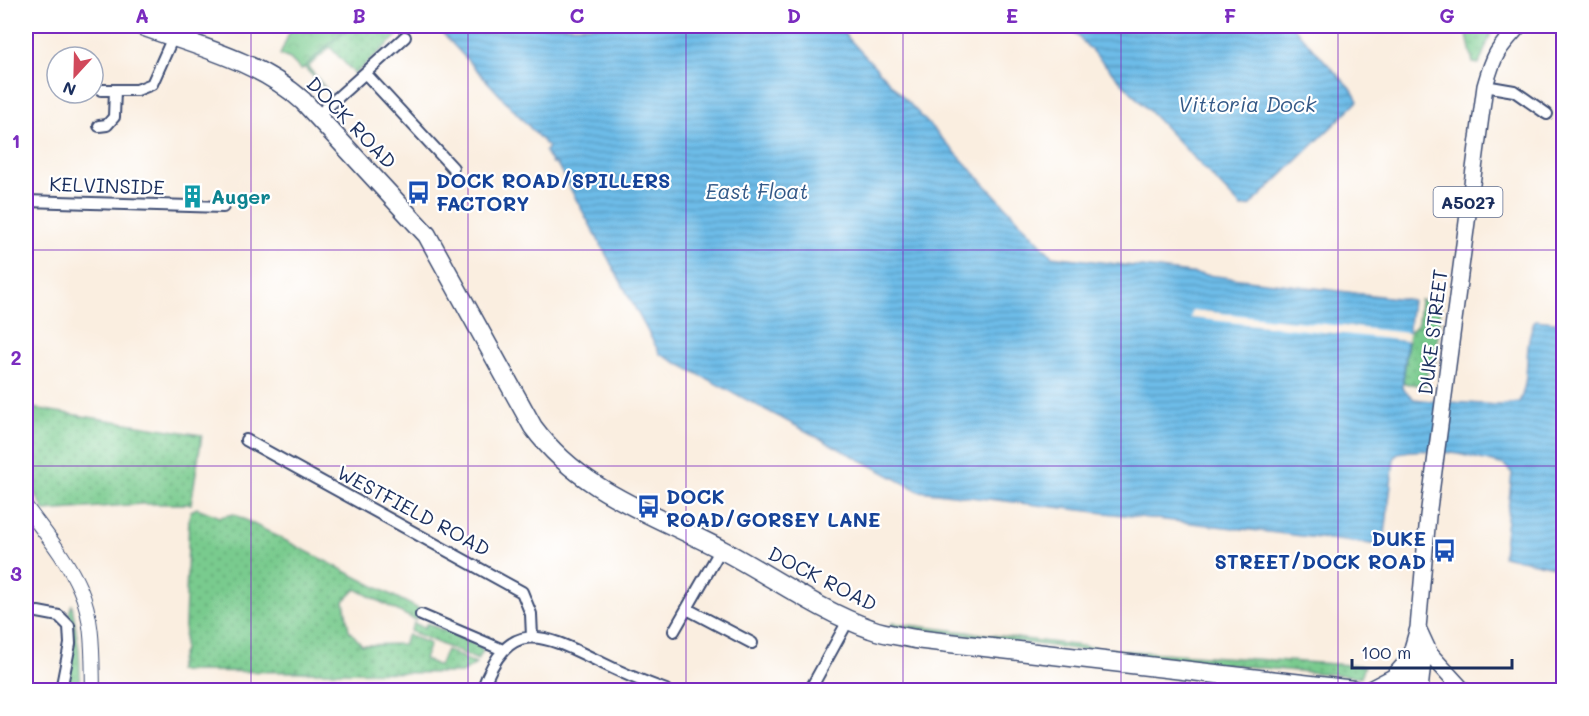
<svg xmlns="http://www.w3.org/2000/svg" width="1589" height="716" viewBox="0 0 1589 716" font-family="Mali,sans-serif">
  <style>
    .grass { fill: url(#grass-dots); stroke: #4a7d76; stroke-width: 1.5 }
    .park { fill: url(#park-crowns); stroke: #4a7d76; stroke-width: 1.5 }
    .water { fill: url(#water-rules); stroke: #4476a3; stroke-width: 1.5 }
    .pier { fill: #faeee0 }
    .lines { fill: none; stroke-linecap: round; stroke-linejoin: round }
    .street-casing { stroke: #3c4c72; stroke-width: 14 }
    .secondary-casing { stroke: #3c4c72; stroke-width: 16 }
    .primary-casing { stroke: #3c4c72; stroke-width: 18 }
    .highway-casing { stroke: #3c4c72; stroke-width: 21 }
    .street { stroke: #fff; stroke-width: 10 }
    .secondary { stroke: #fff; stroke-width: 14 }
    .primary { stroke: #fff; stroke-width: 15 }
    .highway { stroke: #fff; stroke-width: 18 }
    .grid { fill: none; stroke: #7b2cbf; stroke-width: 1.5; stroke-opacity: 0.55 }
    .labels { text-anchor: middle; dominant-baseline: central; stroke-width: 4.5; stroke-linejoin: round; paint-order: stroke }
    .shield { fill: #fff; stroke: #5f6d8e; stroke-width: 1.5 }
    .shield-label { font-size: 18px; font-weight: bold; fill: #1b2f5e }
    .street-label { font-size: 20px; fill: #1b2f5e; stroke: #fff }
    .transit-label { font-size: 20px; font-weight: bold; fill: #164399; stroke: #fff; text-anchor: start }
    .culture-label { font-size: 20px; font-weight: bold; fill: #0d838f; stroke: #fff; text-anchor: start }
    .water-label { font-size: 21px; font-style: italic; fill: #345987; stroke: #fff }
    .neatline { fill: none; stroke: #7b2cbf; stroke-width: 2 }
    .grid-label { font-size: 20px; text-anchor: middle; font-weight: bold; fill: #7b2cbf }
  </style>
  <defs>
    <pattern id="grass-dots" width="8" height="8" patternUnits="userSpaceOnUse" patternTransform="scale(1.5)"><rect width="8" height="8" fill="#79cb8e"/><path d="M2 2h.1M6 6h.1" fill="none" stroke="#62a577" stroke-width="1.8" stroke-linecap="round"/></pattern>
    <pattern id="park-crowns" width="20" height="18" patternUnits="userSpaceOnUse" patternTransform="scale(1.5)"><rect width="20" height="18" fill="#79cb8e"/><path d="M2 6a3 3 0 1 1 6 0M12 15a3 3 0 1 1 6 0" fill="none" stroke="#62a577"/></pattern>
    <pattern id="water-rules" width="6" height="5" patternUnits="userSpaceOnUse" patternTransform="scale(1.5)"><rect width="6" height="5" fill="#6dbce8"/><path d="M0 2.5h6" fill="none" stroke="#5999bf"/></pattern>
  </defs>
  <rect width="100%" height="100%" fill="#fff"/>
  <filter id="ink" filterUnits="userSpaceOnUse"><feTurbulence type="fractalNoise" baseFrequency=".0167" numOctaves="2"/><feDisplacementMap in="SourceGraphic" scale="12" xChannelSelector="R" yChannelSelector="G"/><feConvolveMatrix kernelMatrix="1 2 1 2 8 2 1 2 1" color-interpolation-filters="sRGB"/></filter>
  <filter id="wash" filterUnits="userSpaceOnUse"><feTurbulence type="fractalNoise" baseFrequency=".008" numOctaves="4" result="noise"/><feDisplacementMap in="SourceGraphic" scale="24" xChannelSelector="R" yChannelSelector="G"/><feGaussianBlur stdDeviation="1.35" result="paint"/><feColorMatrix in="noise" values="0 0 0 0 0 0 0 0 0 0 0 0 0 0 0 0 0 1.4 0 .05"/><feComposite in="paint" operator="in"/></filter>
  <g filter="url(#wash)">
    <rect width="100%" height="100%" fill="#faeee0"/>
    <path class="grass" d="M 349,26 L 408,26 L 355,74 L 330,47 L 308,67 L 332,96 L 304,67 Z
      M 1465,26 L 1494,26 L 1479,64 L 1473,63 Z
      M 1420,300 L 1441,302 L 1435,363 L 1427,373 L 1426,386 L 1403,383 L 1409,333 L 1418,324 Z
      M 26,407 L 202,435 L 191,504 L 142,504 L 45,511 L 26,478 Z
      M 197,508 L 220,517 L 234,514 L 421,610 L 415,620 L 356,589 L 344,601 L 349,630 L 362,645 L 403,644 L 408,635 L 430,644 L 424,659 L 439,666 L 446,650 L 476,664 L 462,673 L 177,671 L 184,649 L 189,517 L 191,511 Z
      M 72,604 L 79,650 L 81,690 L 66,690 L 73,625 L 69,613 Z
      M 414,623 L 424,628 L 427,623 L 481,647 L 483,651 L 478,660 L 410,631 Z
      M 892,623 L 1115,650 L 1365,666 L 1361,677 L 1114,654 L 891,626 Z"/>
    <path class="park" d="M 292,26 L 349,26 L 301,70 L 290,59 L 280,55 Z"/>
    <path class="water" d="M 436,26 L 837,26 L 1052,256 L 1412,300 L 1402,388 L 1414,399 L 1431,401 L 1499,405 L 1519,402 C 1532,377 1522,346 1535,320 L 1563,323 L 1563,569 L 1503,556 L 1512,473 L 1504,465 C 1472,457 1431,445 1398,453 L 1394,459 L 1384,543 L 1379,545 L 919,491 L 660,354 L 557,164 L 552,163 L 545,152 L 548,147 Z
      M 1068,26 L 1292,26 L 1352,90 L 1358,101 L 1250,206 L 1241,207 Z"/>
    <path class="pier" d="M 1192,310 L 1409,333 L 1408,341 L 1191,318 Z"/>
  </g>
  <g filter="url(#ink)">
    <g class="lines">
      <defs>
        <path id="street" d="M 405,37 L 365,73 L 453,168
          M 1485,86 L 1514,91 L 1547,114
          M 101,90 L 137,90 L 152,84 L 173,37
          M 317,116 L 365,73
          M 99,126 L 107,125 L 114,117 L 115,90
          M 26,201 L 223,207
          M 246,440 L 522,592 L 531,614 L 532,637
          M 687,609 L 752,643
          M 38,612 L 59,616 L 69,626 L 70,644 L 61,690
          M 421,615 L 503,650
          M 674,631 L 721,549
          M 482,690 C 509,615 543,634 602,663 C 622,673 644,682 666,690
          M 810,690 L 849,619"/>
        <path id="secondary" d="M 26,507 C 45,533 67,559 80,589 C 94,620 92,657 93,690"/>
        <path id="primary" d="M 1418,628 L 1430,654 L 1463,690
          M 1368,690 L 1393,677 L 1408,660
          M 1405,690 L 1409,659 L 1418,628 L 1428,516 L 1485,86 C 1494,54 1497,50 1519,26
          M 1420,690 L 1423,662 L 1421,643"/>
        <path id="highway" d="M 142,26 C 197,46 259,61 303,101 L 427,235 L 533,427 C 582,493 652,513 722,550 C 770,575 819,611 871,629 C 884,634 901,636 915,639 L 1354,690"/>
      </defs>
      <use href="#street" class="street-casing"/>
      <use href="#secondary" class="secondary-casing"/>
      <use href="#primary" class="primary-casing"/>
      <use href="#highway" class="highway-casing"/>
      <use href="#street" class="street"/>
      <use href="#secondary" class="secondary"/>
      <use href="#primary" class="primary"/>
      <use href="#highway" class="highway"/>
    </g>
  </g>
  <path class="grid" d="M 251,26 L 251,690M 468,26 L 468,690M 686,26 L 686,690M 903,26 L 903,690M 1121,26 L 1121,690M 1338,26 L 1338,690M 26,250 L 1564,250M 26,466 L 1564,466"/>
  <defs>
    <symbol id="bus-bare" viewBox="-9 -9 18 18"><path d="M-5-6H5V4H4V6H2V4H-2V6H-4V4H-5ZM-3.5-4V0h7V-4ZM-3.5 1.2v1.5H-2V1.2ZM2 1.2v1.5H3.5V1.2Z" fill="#1a4fb4" stroke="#fff" stroke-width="2.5" paint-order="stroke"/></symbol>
    <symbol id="building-bare" viewBox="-9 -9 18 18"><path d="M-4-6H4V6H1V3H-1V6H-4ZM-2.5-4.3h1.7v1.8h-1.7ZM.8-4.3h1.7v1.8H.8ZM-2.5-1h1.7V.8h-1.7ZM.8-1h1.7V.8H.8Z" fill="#0f9aa8" stroke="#fff" stroke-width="2.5" paint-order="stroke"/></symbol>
  </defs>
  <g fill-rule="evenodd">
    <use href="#bus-bare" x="402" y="176" width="33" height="33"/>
    <use href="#building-bare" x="176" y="180" width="33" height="33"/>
    <use href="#bus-bare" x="632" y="490" width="33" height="33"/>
    <use href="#bus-bare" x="1428" y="534" width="33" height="33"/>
  </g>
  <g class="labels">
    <rect class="shield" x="1433.5" y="187" width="69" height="30" rx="4.5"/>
    <g class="shield-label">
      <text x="1468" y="202">A5027</text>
    </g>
    <g class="street-label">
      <text transform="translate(352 122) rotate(46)">DOCK ROAD</text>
      <text transform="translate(107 185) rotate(2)">KELVINSIDE</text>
      <text transform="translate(1432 332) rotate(-83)">DUKE STREET</text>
      <text transform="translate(414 510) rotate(28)">WESTFIELD ROAD</text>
      <text transform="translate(823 578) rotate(27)">DOCK ROAD</text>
    </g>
    <g class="transit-label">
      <text x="436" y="180">DOCK ROAD/SPILLERS<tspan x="436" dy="23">FACTORY</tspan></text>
      <text x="666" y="496">DOCK<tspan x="666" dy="23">ROAD/GORSEY LANE</tspan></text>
      <text x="1426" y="538" text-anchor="end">DUKE<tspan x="1426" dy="23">STREET/DOCK ROAD</tspan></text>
    </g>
    <g class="culture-label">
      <text x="211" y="196">Auger</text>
    </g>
    <g class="water-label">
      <text x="1247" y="103">Vittoria Dock</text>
      <text x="757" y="190">East Float</text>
    </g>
  </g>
  <rect width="1589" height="716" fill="none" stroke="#fff" stroke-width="66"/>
  <g transform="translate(75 75) rotate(202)"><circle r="28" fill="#ffffff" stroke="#a4acbf" stroke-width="1.5"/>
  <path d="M0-4.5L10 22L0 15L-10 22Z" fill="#d1495b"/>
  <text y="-9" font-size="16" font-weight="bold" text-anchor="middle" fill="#1b2f5e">N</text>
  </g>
  <path d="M1352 659v9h160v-9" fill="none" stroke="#1b2f5e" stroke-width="3"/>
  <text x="1361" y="659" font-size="18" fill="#1b2f5e" stroke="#ffffff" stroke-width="4.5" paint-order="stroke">100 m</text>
  <rect x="33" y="33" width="1523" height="650" class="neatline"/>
  <g class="grid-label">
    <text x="142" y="23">A</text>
    <text x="359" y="23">B</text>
    <text x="577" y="23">C</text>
    <text x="794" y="23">D</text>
    <text x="1012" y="23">E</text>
    <text x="1230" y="23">F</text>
    <text x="1447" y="23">G</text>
    <text x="16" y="148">1</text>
    <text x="16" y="365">2</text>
    <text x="16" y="581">3</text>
  </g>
</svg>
